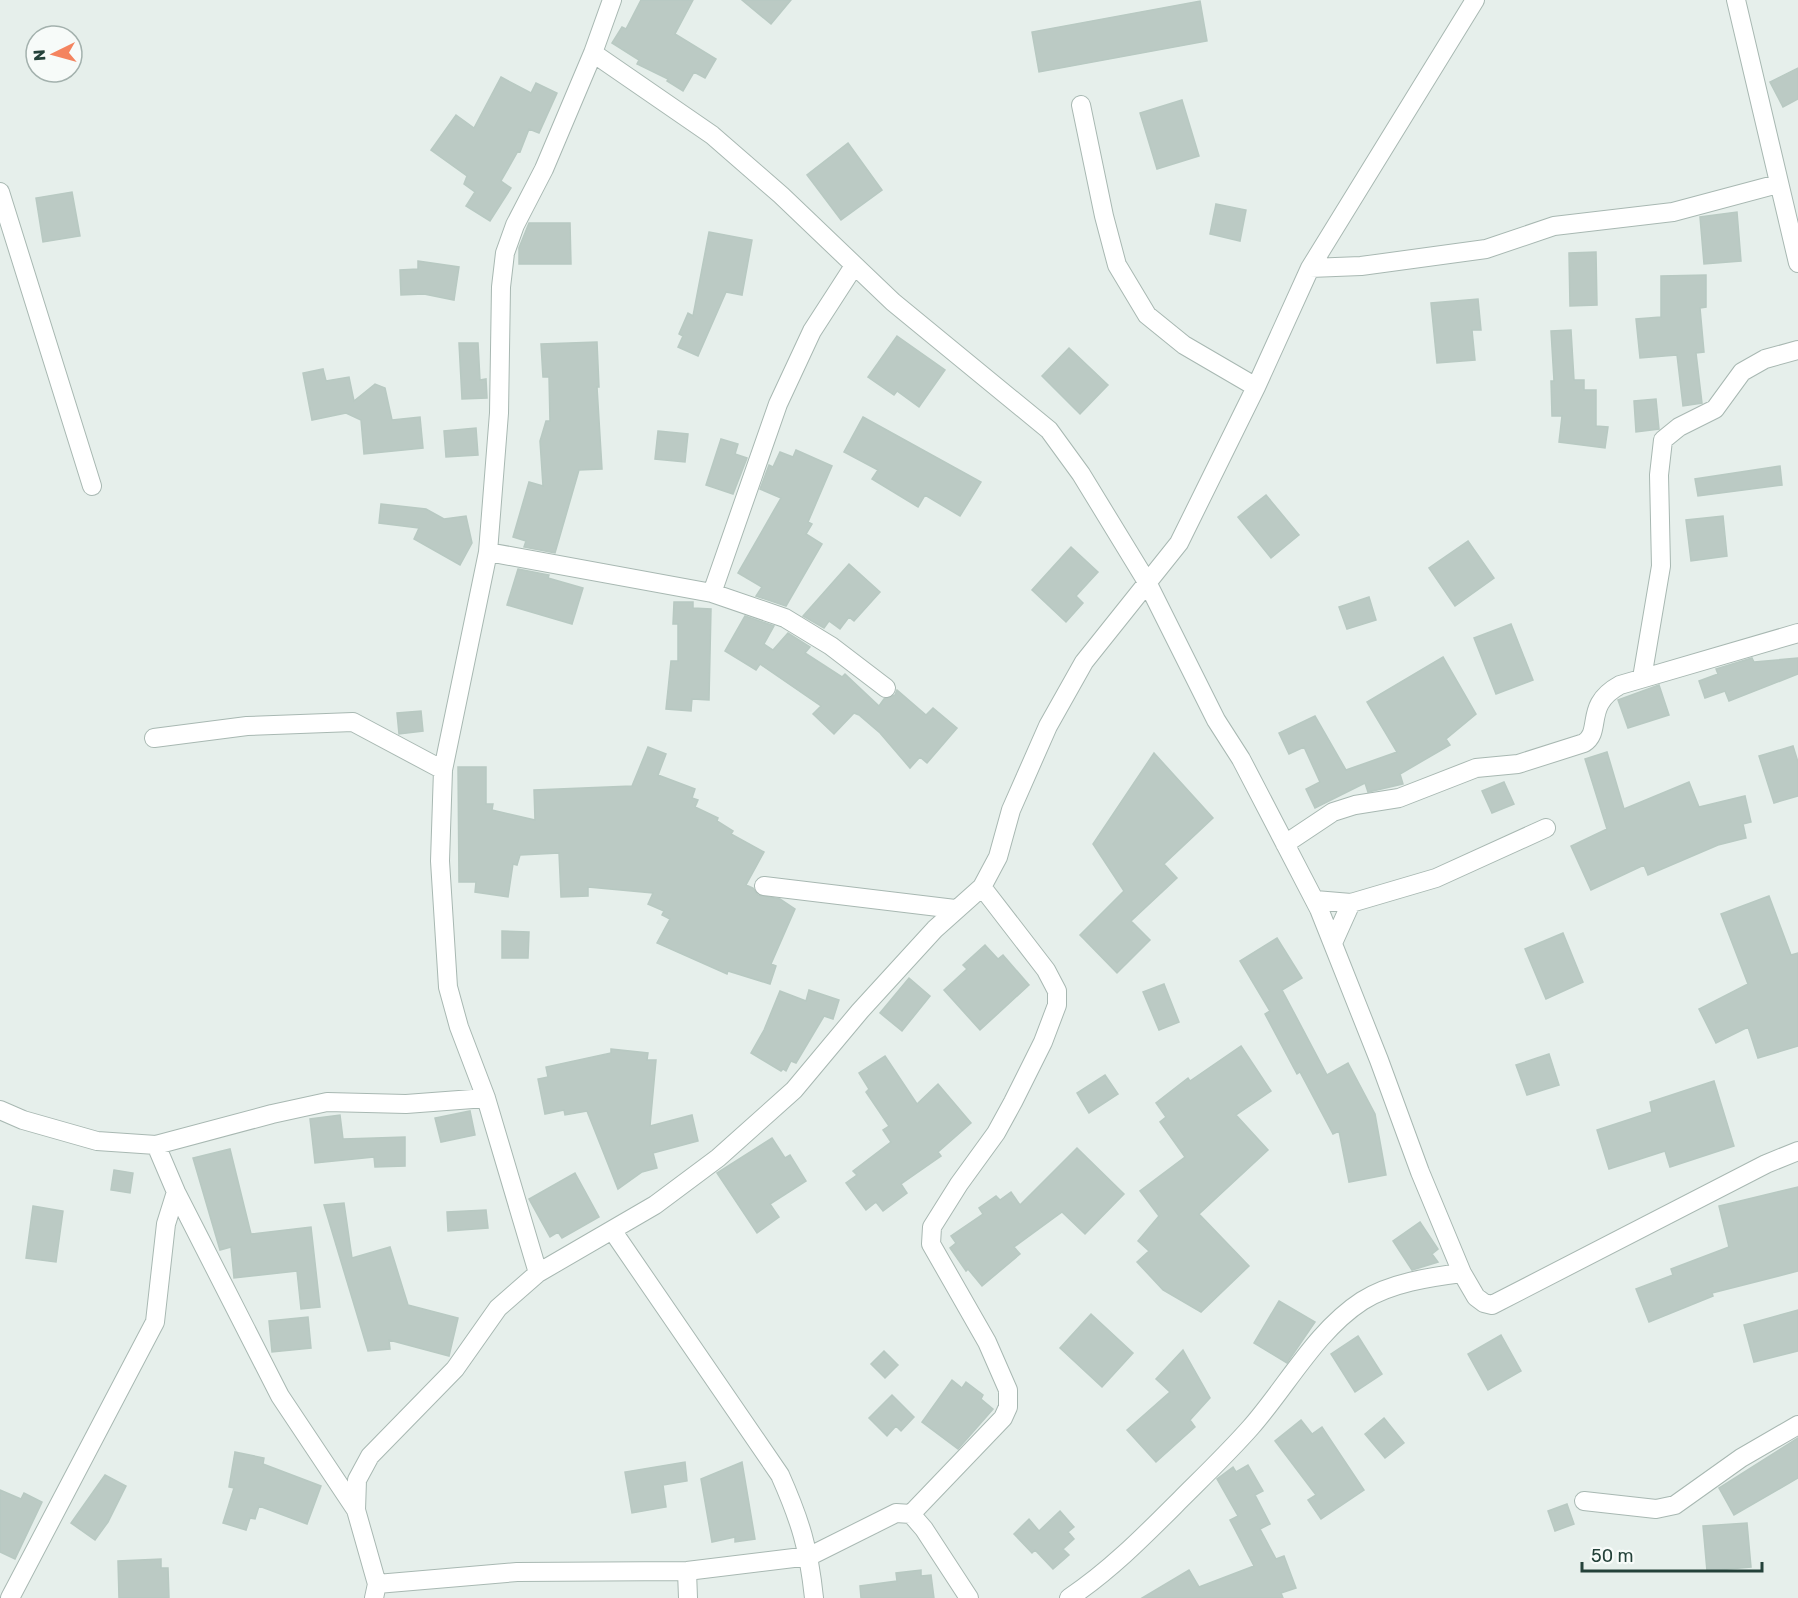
<svg xmlns="http://www.w3.org/2000/svg" width="1798" height="1598" viewBox="0 0 1798 1598" font-family="Rubik,sans-serif">
  <style>
    .building { fill: #bbcac4; stroke: #b8c9c2; stroke-width: 1.5 }
    .lines { fill: none; stroke-linecap: round; stroke-linejoin: round }
    .minor-casing { stroke: #a8b8b2; stroke-width: 20 }
    .minor { stroke: #fff; stroke-width: 18 }
  </style>
  <rect width="100%" height="100%" fill="#e6efeb"/>
  <path class="building" d="M 641,0 L 693,0 L 675,34 L 716,59 L 705,78 L 694,72 L 683,91 L 667,81 L 668,79 L 637,64 L 639,60 L 612,43 L 622,27 L 626,29 Z
    M 742,0 L 791,0 L 771,24 Z
    M 1200,1 L 1207,41 L 1039,72 L 1032,32 Z
    M 1798,68 L 1798,99 L 1783,107 L 1770,82 Z
    M 501,77 L 531,93 L 536,83 L 557,93 L 539,133 L 529,129 L 520,152 L 518,151 L 501,181 L 511,188 L 490,221 L 466,206 L 475,192 L 464,184 L 467,176 L 431,150 L 456,115 L 474,128 Z
    M 1182,100 L 1199,156 L 1157,169 L 1140,113 Z
    M 848,143 L 882,190 L 841,220 L 807,175 Z
    M 72,192 L 80,236 L 43,242 L 36,198 Z
    M 1216,204 L 1246,210 L 1240,241 L 1210,234 Z
    M 1737,212 L 1741,261 L 1704,264 L 1700,217 Z
    M 529,223 L 570,223 L 571,264 L 519,264 L 519,248 Z
    M 709,232 L 752,240 L 742,295 L 726,292 L 698,356 L 678,347 L 683,336 L 679,334 L 688,313 L 693,316 Z
    M 1596,252 L 1597,305 L 1570,306 L 1569,253 Z
    M 418,261 L 459,267 L 454,300 L 424,294 L 401,295 L 400,270 L 418,269 Z
    M 1706,275 L 1706,307 L 1700,308 L 1704,352 L 1696,353 L 1702,403 L 1683,406 L 1677,355 L 1640,358 L 1636,319 L 1661,317 L 1661,276 Z
    M 1478,299 L 1481,330 L 1472,330 L 1475,360 L 1437,363 L 1431,303 Z
    M 1571,330 L 1574,380 L 1584,380 L 1584,390 L 1596,390 L 1596,426 L 1608,427 L 1605,448 L 1559,442 L 1562,416 L 1552,416 L 1551,381 L 1554,381 L 1551,331 Z
    M 897,336 L 945,370 L 919,407 L 897,391 L 894,395 L 868,377 Z
    M 597,342 L 599,387 L 597,387 L 602,469 L 579,470 L 555,553 L 524,547 L 526,541 L 513,537 L 529,482 L 543,486 L 540,441 L 546,421 L 550,421 L 549,377 L 543,377 L 541,344 Z
    M 459,343 L 478,343 L 480,380 L 486,379 L 487,398 L 462,399 Z
    M 1069,348 L 1108,385 L 1080,414 L 1042,376 Z
    M 323,369 L 326,381 L 349,377 L 354,401 L 375,384 L 385,388 L 392,420 L 420,417 L 423,448 L 364,454 L 361,420 L 346,413 L 312,420 L 303,373 Z
    M 1656,399 L 1659,429 L 1636,432 L 1634,401 Z
    M 863,417 L 981,482 L 960,516 L 925,495 L 918,507 L 872,479 L 878,470 L 844,452 Z
    M 476,428 L 478,455 L 446,457 L 444,431 Z
    M 658,431 L 688,434 L 685,462 L 655,459 Z
    M 721,439 L 738,444 L 735,454 L 747,458 L 733,494 L 706,485 Z
    M 796,450 L 832,466 L 808,522 L 812,524 L 806,534 L 822,544 L 786,606 L 756,596 L 762,587 L 738,573 L 781,498 L 760,489 L 769,465 L 773,467 L 780,452 L 793,457 Z
    M 1780,466 L 1782,485 L 1698,496 L 1695,479 Z
    M 1266,495 L 1299,535 L 1271,558 L 1238,517 Z
    M 381,504 L 426,509 L 444,519 L 466,516 L 472,543 L 460,565 L 414,539 L 419,528 L 379,523 Z
    M 1723,516 L 1727,556 L 1691,561 L 1686,520 Z
    M 1468,541 L 1494,578 L 1455,606 L 1429,568 Z
    M 1071,547 L 1098,572 L 1076,596 L 1083,603 L 1066,622 L 1032,590 Z
    M 849,564 L 880,592 L 854,621 L 849,617 L 840,629 L 829,621 L 824,628 L 803,616 Z
    M 518,569 L 549,575 L 548,578 L 583,588 L 572,624 L 507,605 Z
    M 1369,597 L 1376,620 L 1347,629 L 1339,607 Z
    M 674,602 L 693,602 L 693,608 L 711,609 L 709,700 L 692,699 L 691,711 L 666,709 L 671,661 L 678,661 L 678,624 L 673,624 Z
    M 745,616 L 774,626 L 764,644 L 773,650 L 788,633 L 810,647 L 805,653 L 842,677 L 845,674 L 879,706 L 884,699 L 895,695 L 897,690 L 926,715 L 933,708 L 957,728 L 927,763 L 920,757 L 910,768 L 880,733 L 859,715 L 854,713 L 834,734 L 813,714 L 821,706 L 760,664 L 756,670 L 725,651 Z
    M 1511,624 L 1533,680 L 1496,694 L 1474,638 Z
    M 1443,657 L 1476,714 L 1446,739 L 1450,745 L 1400,774 L 1403,784 L 1368,792 L 1365,783 L 1315,808 L 1306,789 L 1320,782 L 1304,747 L 1289,754 L 1279,733 L 1315,716 L 1346,770 L 1397,752 L 1367,702 Z
    M 1752,658 L 1754,662 L 1798,658 L 1798,674 L 1729,701 L 1725,691 L 1705,698 L 1699,681 L 1718,674 L 1716,669 Z
    M 1659,685 L 1669,715 L 1628,728 L 1618,700 Z
    M 421,711 L 423,731 L 399,734 L 397,713 Z
    M 1793,746 L 1798,762 L 1798,796 L 1774,803 L 1759,756 Z
    M 648,747 L 666,754 L 658,775 L 695,789 L 692,798 L 698,800 L 695,807 L 718,818 L 717,821 L 733,831 L 731,834 L 764,852 L 746,885 L 753,888 L 758,895 L 780,899 L 795,909 L 771,964 L 776,966 L 770,984 L 728,971 L 727,974 L 657,943 L 670,919 L 662,915 L 664,911 L 648,904 L 653,893 L 588,887 L 588,896 L 561,897 L 559,853 L 520,855 L 517,865 L 513,864 L 508,897 L 475,892 L 476,882 L 459,882 L 458,767 L 486,767 L 486,804 L 493,804 L 492,810 L 535,820 L 534,790 L 632,786 Z
    M 1607,752 L 1624,809 L 1689,782 L 1699,807 L 1745,796 L 1751,822 L 1743,824 L 1746,838 L 1718,845 L 1648,875 L 1644,865 L 1591,890 L 1571,846 L 1607,829 L 1585,759 Z
    M 1154,753 L 1213,818 L 1164,864 L 1177,878 L 1131,921 L 1150,940 L 1117,973 L 1080,935 L 1124,891 L 1093,844 Z
    M 1504,782 L 1514,804 L 1492,813 L 1482,791 Z
    M 1769,896 L 1791,955 L 1798,953 L 1798,1046 L 1758,1058 L 1748,1027 L 1716,1043 L 1699,1009 L 1748,984 L 1721,914 Z
    M 502,931 L 529,932 L 528,958 L 502,958 Z
    M 1563,933 L 1583,982 L 1546,999 L 1525,949 Z
    M 1277,938 L 1302,978 L 1282,990 L 1327,1075 L 1348,1063 L 1375,1114 L 1386,1175 L 1349,1182 L 1339,1131 L 1333,1134 L 1300,1072 L 1297,1074 L 1265,1014 L 1270,1011 L 1240,961 Z
    M 985,945 L 998,959 L 1003,955 L 1029,985 L 980,1030 L 944,990 L 967,969 L 963,965 Z
    M 909,978 L 930,996 L 902,1031 L 880,1013 Z
    M 1164,984 L 1179,1022 L 1159,1030 L 1143,992 Z
    M 809,990 L 839,1000 L 833,1019 L 824,1016 L 796,1063 L 791,1061 L 786,1071 L 783,1069 L 781,1071 L 751,1053 L 764,1030 L 780,991 L 806,1001 Z
    M 1241,1046 L 1271,1091 L 1236,1115 L 1268,1150 L 1199,1214 L 1249,1266 L 1201,1312 L 1163,1290 L 1137,1262 L 1149,1251 L 1138,1241 L 1159,1216 L 1140,1191 L 1185,1157 L 1160,1122 L 1166,1117 L 1156,1103 L 1188,1078 L 1190,1081 Z
    M 611,1049 L 648,1053 L 647,1060 L 656,1060 L 650,1126 L 692,1115 L 698,1141 L 653,1153 L 657,1168 L 642,1172 L 618,1189 L 587,1111 L 565,1115 L 564,1110 L 545,1114 L 538,1079 L 548,1077 L 546,1067 L 611,1053 Z
    M 1549,1054 L 1559,1085 L 1527,1095 L 1516,1065 Z
    M 885,1056 L 917,1104 L 938,1084 L 971,1123 L 938,1152 L 941,1156 L 901,1184 L 907,1193 L 883,1211 L 876,1202 L 866,1210 L 846,1183 L 857,1175 L 853,1171 L 891,1142 L 883,1130 L 889,1126 L 866,1092 L 869,1089 L 859,1073 Z
    M 1105,1075 L 1118,1094 L 1089,1113 L 1077,1093 Z
    M 1714,1081 L 1734,1146 L 1670,1167 L 1665,1151 L 1609,1169 L 1597,1130 L 1652,1112 L 1650,1102 Z
    M 470,1111 L 475,1135 L 441,1142 L 435,1118 Z
    M 340,1115 L 343,1139 L 405,1137 L 405,1166 L 375,1167 L 374,1157 L 315,1163 L 310,1119 Z
    M 772,1138 L 785,1158 L 790,1155 L 806,1181 L 770,1204 L 779,1217 L 757,1233 L 717,1173 Z
    M 1077,1148 L 1124,1194 L 1085,1234 L 1062,1212 L 1014,1247 L 1020,1254 L 982,1286 L 968,1269 L 966,1271 L 950,1248 L 956,1243 L 951,1236 L 983,1214 L 979,1208 L 996,1196 L 1000,1200 L 1011,1192 L 1020,1205 Z
    M 230,1149 L 251,1234 L 311,1227 L 320,1307 L 301,1309 L 297,1271 L 234,1278 L 231,1247 L 220,1250 L 193,1158 Z
    M 114,1170 L 133,1173 L 130,1193 L 111,1190 Z
    M 575,1173 L 599,1217 L 562,1238 L 558,1232 L 550,1237 L 529,1199 Z
    M 1798,1187 L 1798,1271 L 1712,1293 L 1713,1296 L 1649,1322 L 1636,1289 L 1673,1275 L 1671,1269 L 1729,1247 L 1719,1206 Z
    M 344,1203 L 352,1258 L 390,1247 L 408,1305 L 458,1318 L 449,1356 L 389,1340 L 390,1349 L 368,1351 L 324,1205 Z
    M 33,1206 L 63,1211 L 56,1262 L 26,1258 Z
    M 486,1210 L 488,1228 L 448,1231 L 447,1212 Z
    M 1420,1222 L 1438,1249 L 1432,1254 L 1438,1262 L 1412,1270 L 1393,1241 Z
    M 1279,1301 L 1315,1322 L 1287,1363 L 1254,1343 Z
    M 1798,1310 L 1798,1351 L 1754,1362 L 1744,1325 Z
    M 1091,1314 L 1133,1353 L 1102,1387 L 1060,1348 Z
    M 308,1317 L 311,1348 L 272,1352 L 269,1321 Z
    M 1501,1335 L 1521,1371 L 1488,1390 L 1468,1354 Z
    M 1358,1336 L 1382,1374 L 1355,1392 L 1331,1354 Z
    M 1183,1350 L 1210,1398 L 1190,1420 L 1195,1427 L 1156,1462 L 1127,1430 L 1170,1392 L 1156,1379 Z
    M 884,1351 L 898,1365 L 885,1378 L 871,1364 Z
    M 952,1380 L 962,1388 L 966,1382 L 983,1395 L 981,1399 L 993,1409 L 958,1449 L 922,1422 Z
    M 892,1395 L 914,1417 L 901,1431 L 896,1426 L 887,1436 L 869,1418 Z
    M 1384,1418 L 1404,1443 L 1385,1458 L 1365,1434 Z
    M 1301,1420 L 1312,1434 L 1322,1427 L 1364,1490 L 1321,1519 L 1308,1500 L 1316,1495 L 1275,1441 Z
    M 1798,1438 L 1798,1478 L 1734,1515 L 1719,1488 Z
    M 235,1452 L 264,1458 L 263,1464 L 321,1486 L 307,1524 L 259,1506 L 255,1519 L 250,1518 L 246,1530 L 223,1523 L 234,1488 L 229,1487 Z
    M 685,1462 L 687,1481 L 663,1485 L 666,1507 L 632,1513 L 625,1472 Z
    M 742,1462 L 755,1539 L 735,1542 L 735,1537 L 712,1542 L 701,1479 Z
    M 1248,1465 L 1263,1491 L 1255,1495 L 1270,1524 L 1260,1529 L 1276,1559 L 1284,1556 L 1296,1588 L 1281,1593 L 1283,1598 L 1142,1598 L 1189,1570 L 1199,1587 L 1254,1566 L 1230,1520 L 1238,1516 L 1217,1479 L 1233,1467 L 1236,1472 Z
    M 105,1475 L 126,1486 L 108,1522 L 95,1540 L 71,1523 Z
    M 0,1490 L 21,1499 L 24,1493 L 42,1502 L 15,1559 L 0,1552 Z
    M 1567,1504 L 1574,1524 L 1555,1531 L 1548,1511 Z
    M 1060,1511 L 1074,1527 L 1068,1532 L 1074,1539 L 1063,1549 L 1069,1555 L 1053,1569 L 1035,1550 L 1032,1553 L 1014,1534 L 1029,1519 L 1039,1531 Z
    M 1747,1523 L 1751,1567 L 1707,1571 L 1703,1526 Z
    M 161,1559 L 161,1568 L 168,1568 L 169,1598 L 119,1598 L 118,1561 Z
    M 921,1570 L 921,1576 L 931,1575 L 934,1598 L 861,1598 L 860,1586 L 897,1581 L 896,1573 Z"/>
  <g class="lines">
    <defs>
      <path id="minor" d="M 1736,0 L 1798,263
        M 593,53 L 712,135 L 781,195 L 893,302 L 1049,430 L 1081,474 L 1147,582 L 1216,720 L 1241,759 L 1319,909 L 1379,1060 L 1420,1172 L 1462,1273 L 1476,1297 L 1484,1303 L 1492,1305 L 1766,1164 L 1798,1151
        M 1081,105 L 1104,216 L 1117,265 L 1147,315 L 1184,345 L 1256,387
        M 0,192 L 92,486
        M 1310,268 L 1361,266 L 1486,249 L 1554,226 L 1673,212 L 1778,184
        M 488,552 L 712,593 L 785,618 L 831,646 L 886,688
        M 712,593 L 778,404 L 812,331 L 854,266
        M 1642,678 L 1661,566 L 1659,475 L 1663,440 L 1679,427 L 1715,409 L 1742,372 L 1765,359 L 1798,350
        M 154,738 L 247,726 L 353,722 L 443,770
        M 1285,844 L 1333,812 L 1355,805 L 1399,798 L 1476,768 L 1518,764 L 1584,743 C 1603,731 1583,705 1620,685 L 1798,633
        M 764,886 L 955,909
        M 1315,900 L 1351,903 L 1436,878 L 1546,828
        M 1333,943 L 1351,903
        M 0,1110 L 23,1120 L 97,1141 L 156,1145 L 272,1114 L 327,1102 L 406,1104 L 486,1098
        M 156,1145 L 176,1192 L 280,1396 L 356,1510
        M 612,1230 L 780,1475 C 800,1520 809,1549 814,1598
        M 538,1273 L 486,1098 L 459,1027 L 448,987 L 440,861 L 443,770 L 488,552 L 499,413 L 501,287 L 505,253 L 515,225 L 544,169 L 593,53 L 612,0
        M 1584,1501 L 1656,1509 L 1675,1505 L 1741,1458 L 1798,1425
        M 911,1514 L 1003,1418 L 1008,1407 L 1008,1390 L 987,1342 L 931,1244 L 932,1227 L 959,1184 L 996,1133 L 1013,1102 L 1043,1042 L 1057,1005 L 1057,991 L 1046,970 L 982,887
        M 687,1571 L 688,1598
        M 377,1584 L 517,1572 L 687,1571 L 810,1556 L 896,1513 L 911,1514 L 924,1529 L 969,1598
        M 10,1598 L 155,1322 L 166,1224 L 176,1192
        M 374,1598 L 377,1584 L 356,1510 L 357,1480 L 370,1456 L 455,1369 L 498,1308 L 538,1273 L 655,1205 L 718,1158 L 794,1090 L 860,1011 L 935,929 L 982,887 L 998,857 L 1011,810 L 1048,726 L 1084,662 L 1179,543 L 1256,387 L 1310,268 L 1475,0
        M 1069,1598 C 1111,1570 1146,1534 1181,1499 C 1205,1475 1229,1452 1251,1427 C 1287,1386 1316,1331 1362,1301 C 1390,1283 1430,1277 1462,1273"/>
    </defs>
    <use href="#minor" class="minor-casing"/>
    <use href="#minor" class="minor"/>
  </g>
  <g transform="translate(54 54) rotate(265)"><circle r="28" fill="#f7fbf9" stroke="#a3b1ad" stroke-width="1.5"/>
  <path d="M0-4.5L10 22L0 15L-10 22Z" fill="#f4845f"/>
  <text y="-9" font-size="16" font-weight="bold" text-anchor="middle" fill="#24423a">N</text>
  </g>
  <path d="M1582 1562v9h180v-9" fill="none" stroke="#24423a" stroke-width="3"/>
  <text x="1591" y="1562" font-size="18" fill="#24423a" stroke="#f7fbf9" stroke-width="4.5" paint-order="stroke">50 m</text>
</svg>
